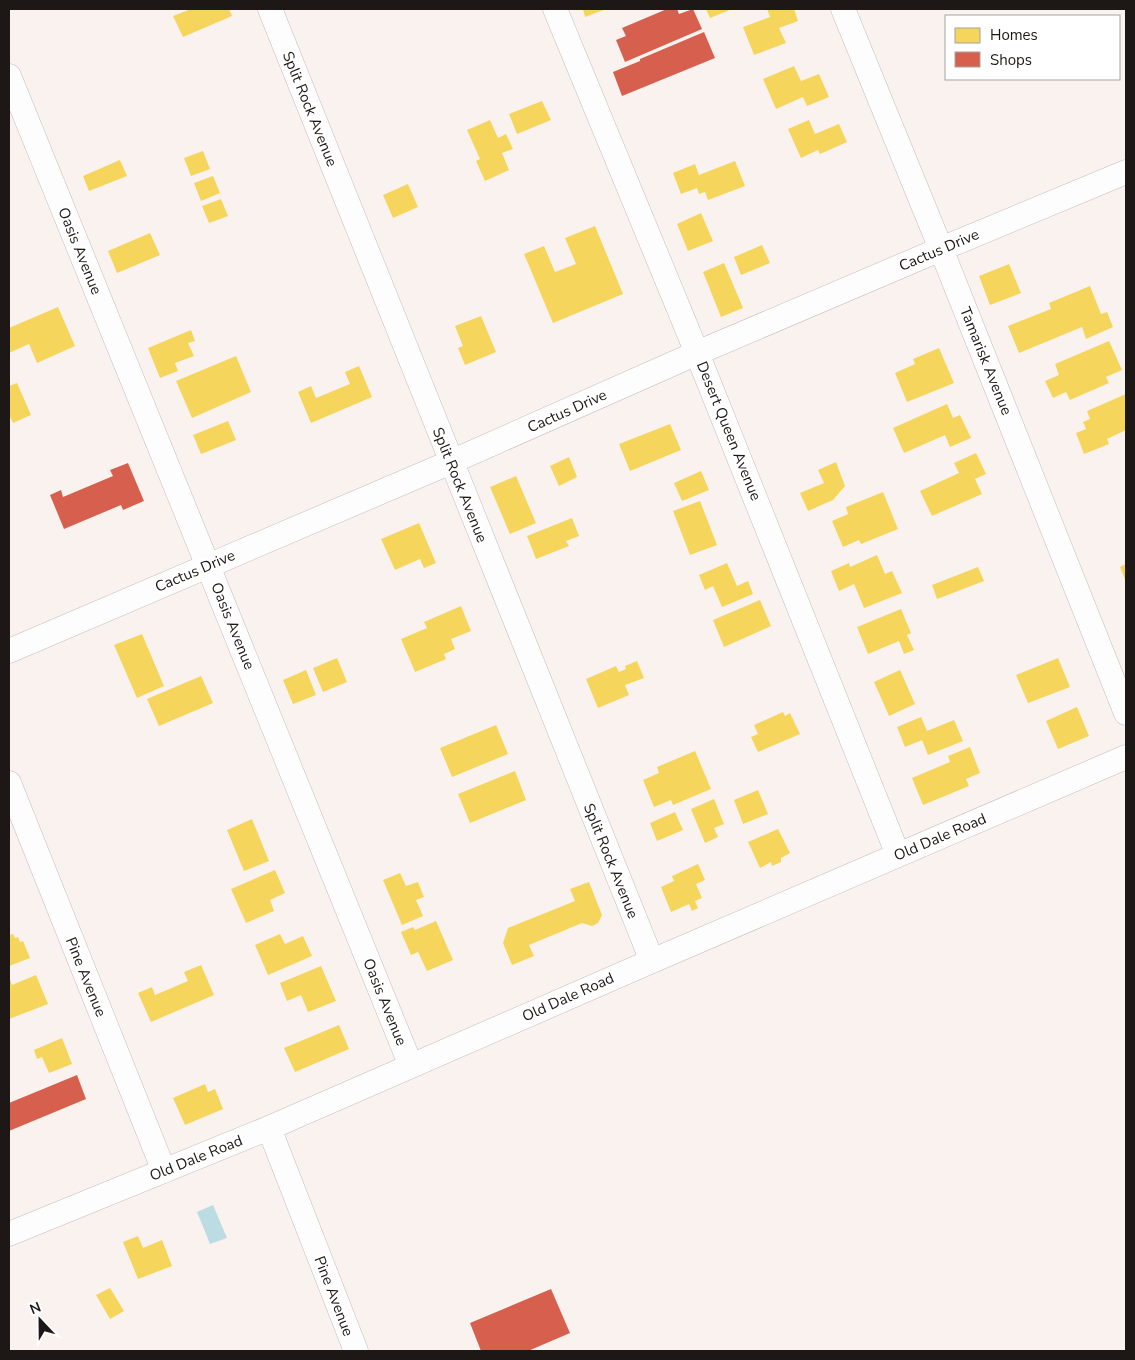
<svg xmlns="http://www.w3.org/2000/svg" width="1135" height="1360" viewBox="0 0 1135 1360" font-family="'Nunito Sans',sans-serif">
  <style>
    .water { fill: #bbdce3 }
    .homes { fill: #f6d55c }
    .shops { fill: #d6604d }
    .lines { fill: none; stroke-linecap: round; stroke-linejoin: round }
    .minor-casing { stroke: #c4bebb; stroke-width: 25 }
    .minor { stroke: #fefdfd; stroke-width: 24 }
    .labels { text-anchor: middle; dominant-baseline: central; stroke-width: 5; stroke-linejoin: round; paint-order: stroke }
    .street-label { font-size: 15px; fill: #1d1816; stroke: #fff }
  </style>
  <rect width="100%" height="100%" fill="#faf2ef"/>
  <path class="water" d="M 213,1205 L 227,1238 L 210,1244 L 197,1212 Z"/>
  <path class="homes" d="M 191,9 L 229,9 L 232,16 L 183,37 L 173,16 Z
    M 583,9 L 606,9 L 585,17 Z
    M 706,9 L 732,9 L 710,18 Z
    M 767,9 L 794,9 L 798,21 L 779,28 L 786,43 L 754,55 L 743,27 L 770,17 Z
    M 794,66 L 801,81 L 819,74 L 829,97 L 807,106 L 803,97 L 776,109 L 763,79 Z
    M 542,101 L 551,120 L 517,134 L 509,114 Z
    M 490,120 L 498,138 L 506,134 L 513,149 L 502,153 L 509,170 L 485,181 L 476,161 L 480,159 L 467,130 Z
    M 809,120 L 815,134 L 839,124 L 847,142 L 820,154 L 818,150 L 801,158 L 788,129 Z
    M 203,151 L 210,169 L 191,176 L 184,158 Z
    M 120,160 L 127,176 L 89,191 L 83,176 Z
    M 735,161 L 745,186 L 708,200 L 705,192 L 699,194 L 697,188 L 681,194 L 673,173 L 695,164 L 699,175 Z
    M 213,176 L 220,193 L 201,201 L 194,183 Z
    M 408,184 L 418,207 L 393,218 L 383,195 Z
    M 221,199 L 228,216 L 209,223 L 202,206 Z
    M 701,213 L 713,241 L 688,251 L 677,224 Z
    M 595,226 L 623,294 L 553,323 L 524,254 L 544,246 L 555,272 L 576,264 L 565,238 Z
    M 150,233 L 160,255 L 117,273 L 108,251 Z
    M 762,245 L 770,263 L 741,275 L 734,257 Z
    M 724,263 L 743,308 L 721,317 L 703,272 Z
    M 1009,264 L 1021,293 L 990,305 L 979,276 Z
    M 1090,286 L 1101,314 L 1107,312 L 1113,327 L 1086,339 L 1082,327 L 1019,353 L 1008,326 L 1051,309 L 1049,303 Z
    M 58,307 L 75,346 L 37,363 L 29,344 L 9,353 L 9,328 Z
    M 481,316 L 496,352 L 465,365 L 458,348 L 463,346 L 455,326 Z
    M 191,330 L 195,341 L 188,343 L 194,356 L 175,363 L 178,371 L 160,378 L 148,348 Z
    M 1109,341 L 1122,370 L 1106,377 L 1109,383 L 1070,400 L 1066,392 L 1053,398 L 1045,381 L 1059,375 L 1055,364 Z
    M 939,348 L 954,383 L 907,402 L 895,373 L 915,364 L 913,359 Z
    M 236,356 L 251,392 L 192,418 L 176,381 Z
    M 359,366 L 372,397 L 311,423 L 298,392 L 311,386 L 316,398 L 350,384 L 345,372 Z
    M 17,383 L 31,415 L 13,423 L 9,415 L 9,386 Z
    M 1126,394 L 1126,430 L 1107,439 L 1109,444 L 1084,454 L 1076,433 L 1086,429 L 1083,422 L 1090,419 L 1087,411 Z
    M 947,404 L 953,418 L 960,415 L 971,438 L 950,447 L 945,435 L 904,453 L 893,428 Z
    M 228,421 L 236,440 L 201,454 L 193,435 Z
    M 670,424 L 681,450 L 630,471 L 619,444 Z
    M 976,453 L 986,474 L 975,479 L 982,494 L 932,516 L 920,491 L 959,473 L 954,463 Z
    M 569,457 L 577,477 L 559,486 L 550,466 Z
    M 836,462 L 845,486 L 833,500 L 808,511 L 800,493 L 824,483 L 818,470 Z
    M 701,471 L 709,490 L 682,501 L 674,483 Z
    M 516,476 L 536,523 L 510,534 L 490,487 Z
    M 883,492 L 898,529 L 861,544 L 859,540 L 843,547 L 832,521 L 848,514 L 846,507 Z
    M 700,501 L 717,545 L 690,555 L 673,511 Z
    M 572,518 L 579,536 L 566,541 L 569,546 L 536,559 L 527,536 Z
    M 419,523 L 436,563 L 424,568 L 420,559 L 395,570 L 381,539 Z
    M 877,555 L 885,574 L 892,571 L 902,593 L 864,608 L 854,584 L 839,591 L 831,571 L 849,563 L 850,567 Z
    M 727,563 L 737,586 L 748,581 L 753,594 L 722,607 L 713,586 L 705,590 L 699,575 Z
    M 1126,564 L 1126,582 L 1120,567 Z
    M 978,567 L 984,581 L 937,599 L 932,585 Z
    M 760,600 L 771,626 L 724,647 L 713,620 Z
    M 461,606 L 471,631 L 451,639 L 455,649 L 444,654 L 446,659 L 415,672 L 401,639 L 427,628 L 424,622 Z
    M 901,609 L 911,633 L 907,635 L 914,650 L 904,654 L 899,641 L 868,654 L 857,627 Z
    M 142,634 L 164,686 L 137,698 L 114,645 Z
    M 337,658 L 347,682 L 323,692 L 313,668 Z
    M 1058,658 L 1070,687 L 1028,703 L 1016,675 Z
    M 637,661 L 644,678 L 625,685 L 629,695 L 598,708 L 586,679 L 616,666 L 619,672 L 626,669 L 625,666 Z
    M 306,670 L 316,695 L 293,704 L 283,680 Z
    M 900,670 L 915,704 L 889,716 L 874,682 Z
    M 201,676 L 213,703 L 159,726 L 147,699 Z
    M 1077,707 L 1089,736 L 1058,749 L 1046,721 Z
    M 783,712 L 785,716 L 790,713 L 800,734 L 758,752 L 751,737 L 758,734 L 754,725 Z
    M 921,717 L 927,731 L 954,720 L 963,741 L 928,755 L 922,740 L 905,747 L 897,727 Z
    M 496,725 L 508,754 L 452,777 L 440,748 Z
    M 970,747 L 980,773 L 966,779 L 969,786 L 923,805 L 912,778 L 950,762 L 948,756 Z
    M 695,751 L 711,789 L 673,805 L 671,800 L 654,807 L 643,780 L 659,773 L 657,767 Z
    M 515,771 L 526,800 L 470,823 L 458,794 Z
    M 758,790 L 768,814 L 743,824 L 734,800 Z
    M 714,799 L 724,824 L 714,828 L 718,837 L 705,843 L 691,809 Z
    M 675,812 L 683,830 L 657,841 L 650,823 Z
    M 252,819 L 269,861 L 244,871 L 227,830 Z
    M 778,829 L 790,853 L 781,858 L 781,862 L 772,866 L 771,862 L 760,868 L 748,842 Z
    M 698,864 L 705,880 L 696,884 L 702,898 L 695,901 L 698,908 L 692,911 L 689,904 L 671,912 L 661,887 L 674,881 L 672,876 Z
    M 275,870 L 285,893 L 270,900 L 274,911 L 246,923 L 231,889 Z
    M 400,873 L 406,886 L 418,882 L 424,897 L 416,900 L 423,916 L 402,925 L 383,880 Z
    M 589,882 L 602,915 L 598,923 L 592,926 L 582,923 L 529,945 L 534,956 L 512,965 L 503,943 L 508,928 L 575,901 L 570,889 Z
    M 436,921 L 453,960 L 427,971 L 418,952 L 411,955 L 401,932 L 413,927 L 415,930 Z
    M 13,934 L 15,938 L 18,937 L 20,942 L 23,941 L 30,958 L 9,966 L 9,935 Z
    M 280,934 L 285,944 L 303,936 L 312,956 L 268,975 L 255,945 Z
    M 201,965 L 214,995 L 151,1022 L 138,993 L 152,987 L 155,995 L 188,981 L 184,972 Z
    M 321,966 L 336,1001 L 308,1012 L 301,995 L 287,1001 L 280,983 Z
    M 36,975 L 48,1004 L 9,1019 L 9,976 L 12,985 Z
    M 339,1025 L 349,1049 L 295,1072 L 284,1048 Z
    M 62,1038 L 72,1064 L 49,1073 L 42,1057 L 37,1059 L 34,1050 Z
    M 205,1084 L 208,1092 L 215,1089 L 223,1109 L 185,1125 L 173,1098 Z
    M 138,1236 L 143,1248 L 162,1240 L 172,1266 L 138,1279 L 123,1242 Z
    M 110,1288 L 124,1311 L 110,1319 L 96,1295 Z"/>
  <path class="shops" d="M 667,9 L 677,9 L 679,14 L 693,9 L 702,29 L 625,62 L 616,40 L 626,36 L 622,28 Z
    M 704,32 L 715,58 L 622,96 L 613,72 L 640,61 L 640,59 Z
    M 128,463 L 144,501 L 123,510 L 121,505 L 64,529 L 50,495 L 61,490 L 63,497 L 113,476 L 110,470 Z
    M 77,1075 L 86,1099 L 9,1131 L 9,1103 Z
    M 551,1289 L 570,1333 L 528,1351 L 481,1351 L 470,1323 Z"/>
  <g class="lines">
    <defs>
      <path id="minor" d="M 270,9 L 652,961
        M 555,9 L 697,353 L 898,855
        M 843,9 L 941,249 L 1126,713
        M 9,76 L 411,1066
        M 9,651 L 451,462 L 697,353 L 941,249 L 1126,172
        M 9,783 L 164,1171
        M 269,1128 L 356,1351
        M 9,1234 L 269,1128 L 652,961 L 1126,757"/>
    </defs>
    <use href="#minor" class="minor-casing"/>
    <use href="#minor" class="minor"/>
  </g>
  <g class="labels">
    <g class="street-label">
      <text transform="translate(310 109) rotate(68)">Split Rock Avenue</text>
      <text transform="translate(939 250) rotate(-23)">Cactus Drive</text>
      <text transform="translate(80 251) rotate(68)">Oasis Avenue</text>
      <text transform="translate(986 361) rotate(68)">Tamarisk Avenue</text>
      <text transform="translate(567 411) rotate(-24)">Cactus Drive</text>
      <text transform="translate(729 431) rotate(68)">Desert Queen Avenue</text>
      <text transform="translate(460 485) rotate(68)">Split Rock Avenue</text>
      <text transform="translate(195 571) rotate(-23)">Cactus Drive</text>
      <text transform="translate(233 626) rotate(68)">Oasis Avenue</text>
      <text transform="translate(940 837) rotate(-23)">Old Dale Road</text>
      <text transform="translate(611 861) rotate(68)">Split Rock Avenue</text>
      <text transform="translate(86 977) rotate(68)">Pine Avenue</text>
      <text transform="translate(568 997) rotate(-24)">Old Dale Road</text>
      <text transform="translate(385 1002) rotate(68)">Oasis Avenue</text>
      <text transform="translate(196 1158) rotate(-22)">Old Dale Road</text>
      <text transform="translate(334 1296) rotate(69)">Pine Avenue</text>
    </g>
  </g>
  <rect width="1135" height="1360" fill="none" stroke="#1d1816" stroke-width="20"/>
  <rect x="945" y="15" width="175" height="65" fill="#ffffff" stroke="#a5a3a2"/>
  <rect x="955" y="28" width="25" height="15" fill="#f6d55c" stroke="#a5a3a2"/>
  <text x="990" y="40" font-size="15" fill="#1d1816">Homes</text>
  <rect x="955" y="52" width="25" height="15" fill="#d6604d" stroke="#a5a3a2"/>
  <text x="990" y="65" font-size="15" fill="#1d1816">Shops</text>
  <g transform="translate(40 1320) rotate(338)" stroke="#ffffff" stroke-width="4" paint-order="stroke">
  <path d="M0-4L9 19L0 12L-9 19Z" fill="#1d1816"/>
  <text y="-8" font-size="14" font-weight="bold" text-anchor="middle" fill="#1d1816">N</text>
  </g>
</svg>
